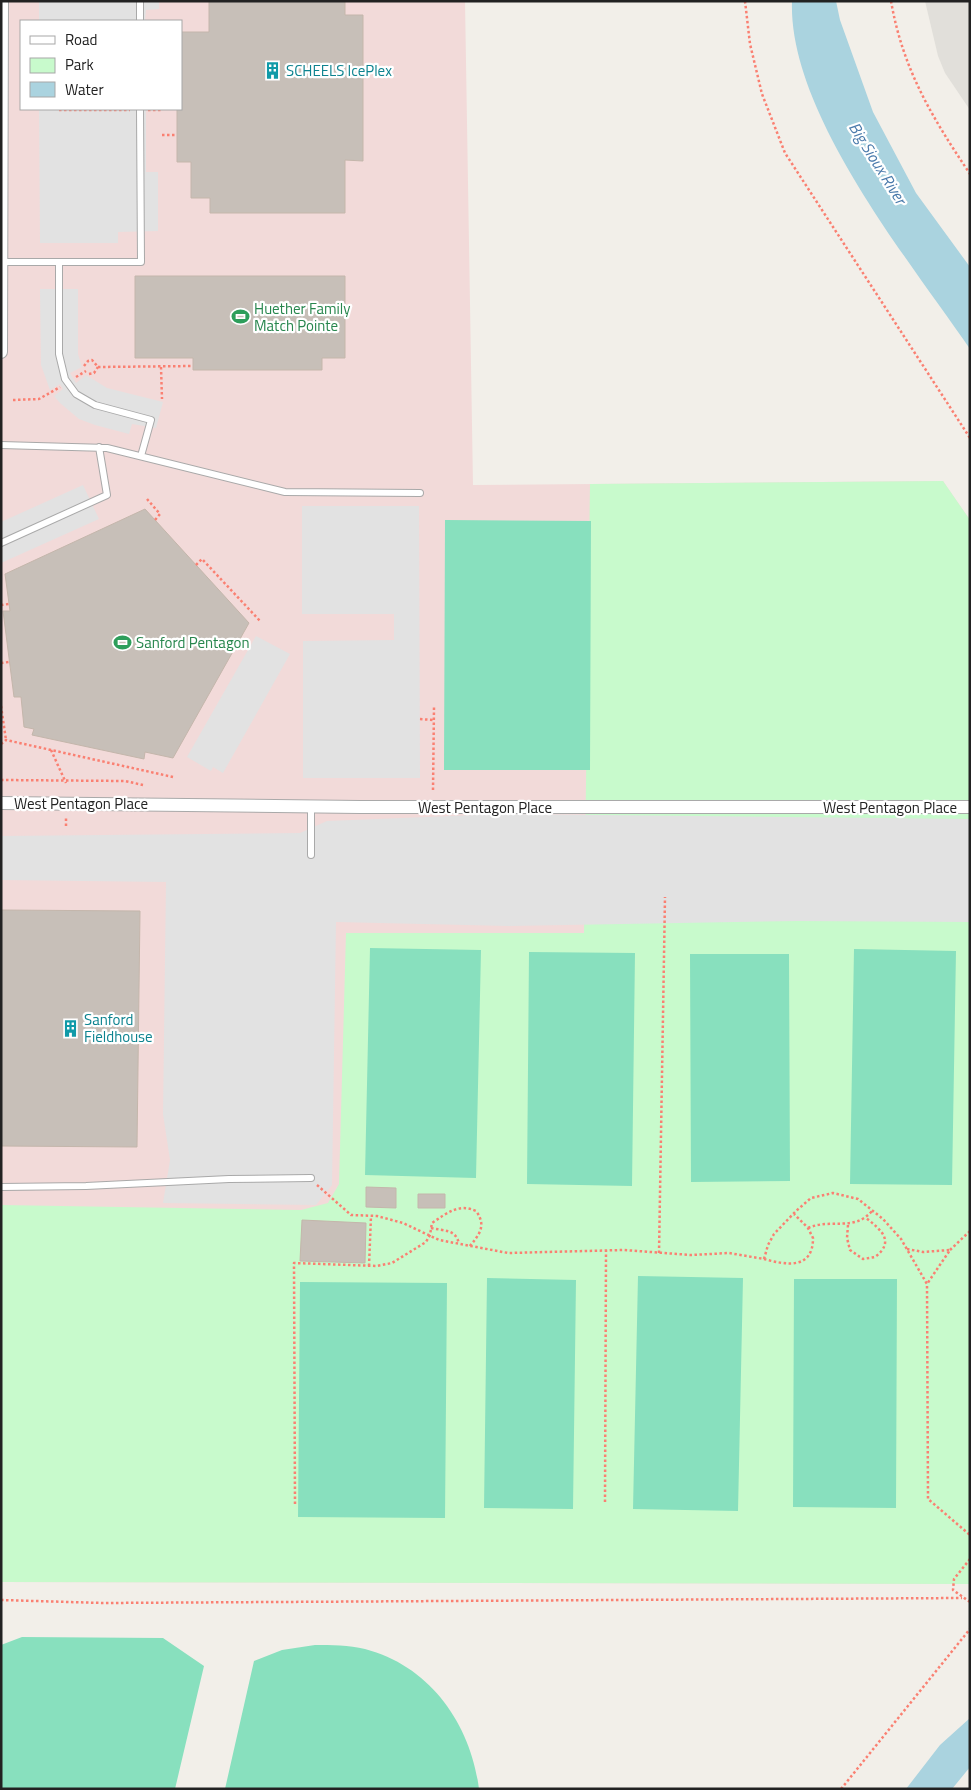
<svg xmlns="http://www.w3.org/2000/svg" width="971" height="1790" viewBox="0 0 971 1790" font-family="'Titillium Web',sans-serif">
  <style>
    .commercial { fill: #f2dad9; fill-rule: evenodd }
    .airport { fill: #e1dfda }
    .park { fill: #c8facc }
    .pitch { fill: #88e0be }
    .parking { fill: #e2e2e2 }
    .water { fill: #aad3df }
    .building { fill: #c7bfb8; stroke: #c4b6ab }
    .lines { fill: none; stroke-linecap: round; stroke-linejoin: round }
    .lane-casing { stroke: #a9a9a9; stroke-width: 8 }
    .street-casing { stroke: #a9a9a9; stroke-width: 14 }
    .path { stroke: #fa8072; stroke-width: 2.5; stroke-dasharray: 2.5 2.5; stroke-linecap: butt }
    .lane { stroke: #fff; stroke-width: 6 }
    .street { stroke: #fff; stroke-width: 12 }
    .labels { text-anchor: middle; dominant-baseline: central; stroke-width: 4.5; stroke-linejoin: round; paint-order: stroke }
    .culture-label { font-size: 15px; fill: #0d838f; stroke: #fff; text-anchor: start }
    .leisure-label { font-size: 15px; fill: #27864d; stroke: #fff; text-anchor: start }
    .street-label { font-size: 15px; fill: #222; stroke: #fff }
    .water-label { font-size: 16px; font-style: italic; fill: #4a7aab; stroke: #fff }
  </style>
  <rect width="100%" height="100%" fill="#f2efe9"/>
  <path class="commercial" d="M 1,1 L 465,1 L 473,485 L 943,481 L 970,520 L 970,1584 L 1,1582 ZM 21,21 L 181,21 L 181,109 L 21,109 Z"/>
  <path class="airport" d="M 925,1 L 970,1 L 970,110 L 945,73 L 938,56 Z"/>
  <path class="park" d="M 943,481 L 970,520 L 970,1584 L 1,1582 L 1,1205 L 301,1210 L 328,1203 L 339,1184 L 346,933 L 584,933 L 590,484 Z"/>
  <path class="pitch" d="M 445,520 L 591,521 L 590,770 L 444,770 Z
    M 370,948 L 481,950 L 476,1178 L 365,1175 Z
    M 854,949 L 956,951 L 952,1185 L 850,1184 Z
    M 529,952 L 635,953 L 632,1186 L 527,1184 Z
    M 690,954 L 789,954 L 790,1181 L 691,1182 Z
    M 638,1276 L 743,1278 L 738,1511 L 633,1509 Z
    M 487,1278 L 576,1280 L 573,1509 L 484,1508 Z
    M 794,1279 L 897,1279 L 896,1508 L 793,1507 Z
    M 300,1282 L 447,1283 L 445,1518 L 298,1517 Z
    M 22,1637 L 163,1638 L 204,1666 L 175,1789 L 1,1789 L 1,1645 Z
    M 315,1645 C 331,1645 349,1645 365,1649 C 430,1666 471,1724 479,1789 L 225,1789 L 254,1661 L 282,1650 Z"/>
  <path class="parking" d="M 39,1 L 159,1 L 159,9 L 146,10 L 145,21 L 39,21 Z
    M 39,109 L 146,109 L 146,172 L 158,172 L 158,231 L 118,232 L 118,243 L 40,243 Z
    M 40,289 L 78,289 L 78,354 L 82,367 L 70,373 L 76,383 L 86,375 L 107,388 L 163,402 L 156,428 L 132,424 L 129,434 L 95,425 L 79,419 L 60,403 L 54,396 L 63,389 L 60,384 L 50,390 L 41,365 Z
    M 83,485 L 99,519 L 1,563 L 1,522 Z
    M 302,506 L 419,506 L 420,778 L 303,778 L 303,641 L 394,640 L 394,614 L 302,614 Z
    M 256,636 L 290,654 L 223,773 L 213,767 L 211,771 L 187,757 Z
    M 501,814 L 970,819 L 970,922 L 798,921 L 509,926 L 336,922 L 332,1185 L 316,1205 L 163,1203 L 170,1160 L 163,1114 L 166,882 L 1,880 L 1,836 L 300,833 L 327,821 Z"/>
  <path class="water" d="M 792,1 L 836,1 L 840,20 L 873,112 L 916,193 L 970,267 L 970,349 C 909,260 788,112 792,1 Z
    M 970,1718 L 970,1767 L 952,1789 L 906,1789 L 940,1745 Z"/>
  <path class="building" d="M 209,1 L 345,1 L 345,15 L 363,15 L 363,161 L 345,160 L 345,213 L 210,213 L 210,198 L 191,198 L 191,162 L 177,162 L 177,109 L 181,109 L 181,32 L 209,32 Z
    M 135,276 L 345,276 L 345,358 L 322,358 L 322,370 L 193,370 L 193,358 L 135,358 Z
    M 145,509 L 249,623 L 173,758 L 145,752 L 144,759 L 32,735 L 34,729 L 24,727 L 21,697 L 14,697 L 3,611 L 10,611 L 5,574 Z
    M 1,910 L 140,911 L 137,1147 L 1,1146 Z
    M 366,1187 L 396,1188 L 396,1208 L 366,1207 Z
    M 418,1194 L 445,1194 L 445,1208 L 418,1208 Z
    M 302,1220 L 366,1223 L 365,1263 L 300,1261 Z"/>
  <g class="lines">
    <defs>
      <path id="lane" d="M 140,1 L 140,21
        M 1,262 L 141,262 L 140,109
        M 59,262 L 59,354 L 65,379 L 76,394 L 95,405 L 151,420 L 141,456
        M 1,445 L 107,448 L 285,492 L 420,493
        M 1,543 L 107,495 L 99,447
        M 311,855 L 311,806
        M 1,1187 L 86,1186 L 229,1179 L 311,1178"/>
      <path id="street" d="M 1,352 L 2,1
        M 1,803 L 360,807 L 970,807"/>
    </defs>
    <use href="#lane" class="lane-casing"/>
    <use href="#street" class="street-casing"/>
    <path class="path" d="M 745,1 L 750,44 L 762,94 L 785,153 L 970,438
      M 891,1 C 903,70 932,117 970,174
      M 59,110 L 130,110
      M 148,110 L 162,110
      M 162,135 L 177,135
      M 84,366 L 88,361 L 92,360 L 98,367
      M 98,367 L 193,366
      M 161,367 L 162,399
      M 89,374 L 94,373 L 98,367
      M 76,377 L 86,371
      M 13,400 L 39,399 L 60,387
      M 147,499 L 160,514 L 155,520
      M 196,565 L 202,559 L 261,622
      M 1,605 L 9,604
      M 1,663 L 9,662
      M 1,706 L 6,740
      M 420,719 L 433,720
      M 1,744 L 6,740 L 173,777
      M 51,750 L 66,783
      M 1,780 L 125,781 L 143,785
      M 433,790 L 434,707
      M 66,826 L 66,816
      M 317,1185 L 351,1215 L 377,1216 L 403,1223 L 439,1240 L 508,1253 L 624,1250 L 691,1255 L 729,1253 L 764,1259 L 768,1245 L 774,1234 L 796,1211 L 811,1198 L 833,1193 L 858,1199 L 883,1219 L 901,1239 L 927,1284 L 928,1499 L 970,1535
      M 848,1225 L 847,1238 L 850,1250 L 863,1259 L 875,1257 C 896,1241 880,1229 866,1218
      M 431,1228 C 444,1231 456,1229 459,1244
      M 808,1228 C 831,1218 854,1232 872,1211
      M 907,1249 L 923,1252 L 950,1250 L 927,1284
      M 950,1250 L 970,1231
      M 659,1253 L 665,897
      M 764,1259 C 786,1265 813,1270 813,1238 L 808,1228 L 794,1214
      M 369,1266 L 371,1216
      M 605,1502 L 606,1250
      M 295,1504 L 294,1263 L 377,1266 L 392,1263 L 426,1242 L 430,1235 L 432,1223 C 447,1213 459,1203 476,1211 C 487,1226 479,1235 469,1247
      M 970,1559 L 954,1579 L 953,1590 L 970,1602
      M 1,1600 L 103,1603 L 962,1598
      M 841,1789 L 970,1629"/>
    <use href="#lane" class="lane"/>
    <use href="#street" class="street"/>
  </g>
  <defs>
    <symbol id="building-bare" viewBox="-9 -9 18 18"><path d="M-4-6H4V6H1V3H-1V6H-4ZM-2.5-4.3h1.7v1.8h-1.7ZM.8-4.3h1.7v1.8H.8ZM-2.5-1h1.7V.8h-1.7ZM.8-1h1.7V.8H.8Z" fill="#0f9aa8" stroke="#fff" stroke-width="2.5" paint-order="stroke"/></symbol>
    <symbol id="stadium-bare" viewBox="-9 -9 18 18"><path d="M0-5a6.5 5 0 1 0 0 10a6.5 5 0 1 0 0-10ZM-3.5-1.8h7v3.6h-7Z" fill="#2e9e5b" stroke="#fff" stroke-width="2.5" paint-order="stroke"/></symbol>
  </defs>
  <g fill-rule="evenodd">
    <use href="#building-bare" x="260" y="58" width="25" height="25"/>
    <use href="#stadium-bare" x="228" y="304" width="25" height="25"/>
    <use href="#stadium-bare" x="110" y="630" width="25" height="25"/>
    <use href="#building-bare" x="58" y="1016" width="25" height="25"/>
  </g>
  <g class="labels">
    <g class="culture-label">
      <text x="286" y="70">SCHEELS IcePlex</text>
      <text x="84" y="1019">Sanford<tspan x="84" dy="17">Fieldhouse</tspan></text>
    </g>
    <g class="leisure-label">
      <text x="254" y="308">Huether Family<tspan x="254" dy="17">Match Pointe</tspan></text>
      <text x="136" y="642">Sanford Pentagon</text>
    </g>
    <g class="street-label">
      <text x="81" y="803">West Pentagon Place</text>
      <text x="485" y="807">West Pentagon Place</text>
      <text x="890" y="807">West Pentagon Place</text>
    </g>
    <g class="water-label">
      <text transform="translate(878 163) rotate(58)">Big Sioux River</text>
    </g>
  </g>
  <rect width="971" height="1790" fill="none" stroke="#222222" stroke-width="5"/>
  <rect x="20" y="20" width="162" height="90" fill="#ffffff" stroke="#a7a7a7"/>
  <rect x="30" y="36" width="25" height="8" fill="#ffffff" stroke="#a7a7a7"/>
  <text x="65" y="45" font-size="15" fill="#222222">Road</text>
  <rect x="30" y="58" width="25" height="15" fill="#c8facc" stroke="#a7a7a7"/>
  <text x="65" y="70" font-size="15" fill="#222222">Park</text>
  <rect x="30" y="82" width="25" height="15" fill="#aad3df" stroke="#a7a7a7"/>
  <text x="65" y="95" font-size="15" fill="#222222">Water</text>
</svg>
